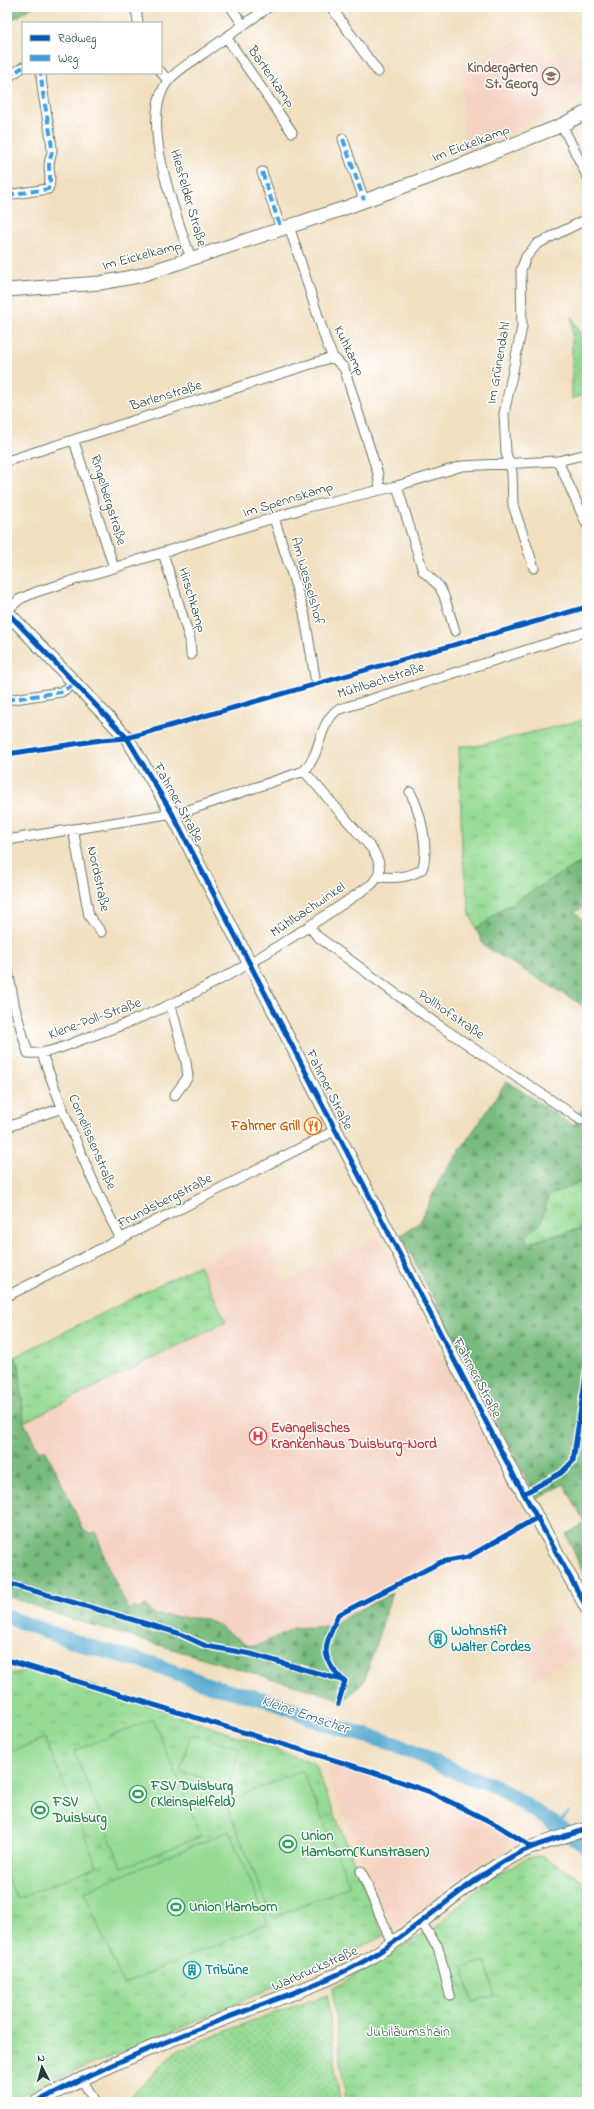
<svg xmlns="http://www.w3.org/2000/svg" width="594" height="2109" viewBox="0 0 594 2109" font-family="'Indie Flower',sans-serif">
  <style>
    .built { fill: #f5d3c2 }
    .grass { fill: url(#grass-tufts); stroke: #5a8c64 }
    .forest { fill: url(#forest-firs); stroke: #4c7c59 }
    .garden { fill: url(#garden-dots); stroke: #5a8c64 }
    .pitch { fill: #96db94; stroke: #5a8c64 }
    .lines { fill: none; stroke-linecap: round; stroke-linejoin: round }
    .stream { stroke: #52a9cf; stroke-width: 2.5 }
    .river { stroke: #52a9cf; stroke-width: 15 }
    .street-casing { stroke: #687665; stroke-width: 11 }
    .secondary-casing { stroke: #687665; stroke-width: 15 }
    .street { stroke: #fff; stroke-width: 9 }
    .secondary { stroke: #fff; stroke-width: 13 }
    .quiet { stroke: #3c9ee2; stroke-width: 4; stroke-dasharray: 8 4; stroke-linecap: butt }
    .cycleway-casing { stroke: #fff; stroke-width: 8 }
    .cycleway { stroke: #0057b8; stroke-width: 5 }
    .labels { text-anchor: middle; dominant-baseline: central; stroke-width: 3; stroke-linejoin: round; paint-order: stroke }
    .education-label { font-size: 14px; font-weight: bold; fill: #785e54; stroke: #fff; text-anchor: end }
    .street-label { font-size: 14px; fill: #1f3d34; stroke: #fff }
    .food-label { font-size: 14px; font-weight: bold; fill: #c56008; stroke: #fff; text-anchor: end }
    .health-label { font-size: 14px; font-weight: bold; fill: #be3a42; stroke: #fff; text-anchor: start }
    .culture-label { font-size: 14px; font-weight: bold; fill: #0d838f; stroke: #fff; text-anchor: start }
    .leisure-label { font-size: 14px; font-weight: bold; fill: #27864d; stroke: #fff; text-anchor: start }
    .park-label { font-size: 14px; fill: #3d644c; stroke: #fff }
    .water-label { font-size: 15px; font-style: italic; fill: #31636a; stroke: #fff }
  </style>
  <defs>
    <pattern id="grass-tufts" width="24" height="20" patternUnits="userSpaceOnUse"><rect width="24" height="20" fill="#96db94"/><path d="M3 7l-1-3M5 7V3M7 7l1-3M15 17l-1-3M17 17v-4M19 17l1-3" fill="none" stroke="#7ab37a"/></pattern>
    <pattern id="forest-firs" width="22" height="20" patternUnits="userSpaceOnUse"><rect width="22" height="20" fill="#78bb7e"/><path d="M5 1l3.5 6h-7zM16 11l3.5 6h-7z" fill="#629968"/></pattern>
    <pattern id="garden-dots" width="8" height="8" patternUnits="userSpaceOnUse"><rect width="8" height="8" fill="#96db94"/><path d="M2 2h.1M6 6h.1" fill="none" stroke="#7ab37a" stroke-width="1.8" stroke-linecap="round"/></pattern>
  </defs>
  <rect width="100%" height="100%" fill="#fff"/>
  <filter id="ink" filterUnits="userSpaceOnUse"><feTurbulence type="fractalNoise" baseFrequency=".025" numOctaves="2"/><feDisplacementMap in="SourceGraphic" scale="8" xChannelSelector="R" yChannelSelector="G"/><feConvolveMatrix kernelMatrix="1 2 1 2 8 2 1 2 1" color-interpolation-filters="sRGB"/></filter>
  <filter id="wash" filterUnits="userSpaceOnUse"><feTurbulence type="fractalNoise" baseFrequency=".012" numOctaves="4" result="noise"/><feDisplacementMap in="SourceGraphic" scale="16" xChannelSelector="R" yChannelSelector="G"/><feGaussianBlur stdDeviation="0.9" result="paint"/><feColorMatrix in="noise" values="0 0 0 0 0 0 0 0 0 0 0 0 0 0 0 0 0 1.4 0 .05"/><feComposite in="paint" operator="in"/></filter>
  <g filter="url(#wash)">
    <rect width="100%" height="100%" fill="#f1dfc0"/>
    <path class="built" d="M 533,33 L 545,59 L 568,50 L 571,58 L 587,52 L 587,94 L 511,132 L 464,152 L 461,66 Z
      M 261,1235 L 286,1282 L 379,1236 L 533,1530 L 444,1579 L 424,1573 L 393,1590 L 392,1593 L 329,1626 L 294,1628 L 257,1646 L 247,1645 L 213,1621 L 206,1619 L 156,1615 L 150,1611 L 129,1610 L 108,1567 L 96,1532 L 90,1534 L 84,1531 L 46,1450 L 38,1450 L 24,1422 L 226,1322 L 199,1265 Z
      M 561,1623 L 578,1655 L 564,1661 L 565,1662 L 535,1678 L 517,1646 L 545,1634 L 547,1633 L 546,1630 Z
      M 329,1762 L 459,1809 L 518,1842 L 467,1873 L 415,1915 L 393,1929 L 332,1787 L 327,1770 Z"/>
    <path class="grass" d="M 587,719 L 587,858 L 494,914 L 485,923 L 476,928 L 470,915 L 462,854 L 459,746 L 476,746 Z
      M 587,1179 L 587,1224 L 579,1229 L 527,1243 L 525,1236 L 541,1223 L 548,1196 Z
      M 199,1265 L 226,1322 L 24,1422 L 19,1365 L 14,1357 Z
      M 42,1668 L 314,1763 L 384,1936 L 225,2009 L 7,2100 L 7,1674 Z
      M 541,1855 L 587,1884 L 587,2102 L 346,2102 L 332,1988 L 435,1927 L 491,1877 L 527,1858 Z"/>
    <path class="forest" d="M 7,7 L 32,7 L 7,24 Z
      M 587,858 L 587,905 L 575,912 L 587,924 L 587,1008 L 484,946 L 476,928 L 485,923 L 494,914 Z
      M 507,1081 L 573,1126 L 587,1100 L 587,1179 L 548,1196 L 541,1223 L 525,1236 L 527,1243 L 579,1229 L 587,1224 L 587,1582 L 566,1534 L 585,1523 L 564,1484 L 537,1499 L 401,1235 L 420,1222 L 439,1181 Z
      M 14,1357 L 19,1365 L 24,1422 L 38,1450 L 46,1450 L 84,1531 L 90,1534 L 96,1532 L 108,1567 L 129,1610 L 135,1607 L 137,1610 L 146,1605 L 150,1611 L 156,1615 L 206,1619 L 212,1621 L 247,1645 L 257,1646 L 294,1628 L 329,1626 L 392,1593 L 364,1682 L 344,1700 L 71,1619 L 7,1596 L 7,1360 Z"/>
    <path class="garden" d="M 572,317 L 587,347 L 587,393 L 572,399 Z
      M 327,1995 L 340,2102 L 125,2102 L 175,2052 L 251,2021 Z"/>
    <path class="pitch" d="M 153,1719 L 201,1836 L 122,1868 L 74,1751 Z
      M 191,1734 L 240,1748 L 229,1785 L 180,1771 Z
      M 45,1738 L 97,1866 L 17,1899 L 7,1876 L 7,1754 Z
      M 302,1770 L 350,1886 L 273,1918 L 225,1802 Z
      M 229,1831 L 268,1923 L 123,1984 L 84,1891 Z
      M 485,1961 L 495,1995 L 472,2002 L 463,1967 Z"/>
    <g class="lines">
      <path class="stream" d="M 557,1826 L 569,1812"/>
      <path class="river" d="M 7,1617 L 87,1646 L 150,1663 L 212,1686 L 274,1702 L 322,1723 L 395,1744 L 458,1773 L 497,1787 L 544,1817 L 587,1847"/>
    </g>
  </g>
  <g filter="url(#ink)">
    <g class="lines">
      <defs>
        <path id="street" d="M 136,7 L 138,23
          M 231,7 L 243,25
          M 331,7 L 378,72
          M 226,37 L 292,132
          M 161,72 L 168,81
          M 7,78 L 23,67
          M 562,125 L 587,176
          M 343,139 L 364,200
          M 262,172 L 281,229
          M 7,195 L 48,189 C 52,181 49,174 49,165 C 49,160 52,155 52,150 C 50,123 42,99 41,73
          M 289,226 L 327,344 L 333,357 L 344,368 L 378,474 L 380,489
          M 191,259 C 177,216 137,120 168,81 C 178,69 192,62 204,53 C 226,38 247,22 269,7
          M 74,441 L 114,568
          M 7,461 L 333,357
          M 558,461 L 587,525
          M 397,486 L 423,571 L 439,586 L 444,596 L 455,631
          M 274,518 L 304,612 L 315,677
          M 163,553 L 190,640 L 191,655
          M 534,568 L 513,505 L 512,472 L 506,453 L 504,414 L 522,327 L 521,270 L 526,257 L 537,244 L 587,219
          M 7,610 L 20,599 L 36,592 L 308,507 L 397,486 L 462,466 L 558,461 L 587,454
          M 7,700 L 61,692 L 74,684
          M 73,829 L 89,916 L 101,932
          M 7,840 L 186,811 L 304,771 C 322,753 317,727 337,710 L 587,631
          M 379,877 C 395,878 409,878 422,869 C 430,849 420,810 410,792
          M 310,927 L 317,936 L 434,1022 L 581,1120
          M 7,966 L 15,1008 L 28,1053 C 48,1055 67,1045 86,1038 C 192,1003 281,947 372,884 C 383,872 381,864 373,850 L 304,771
          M 171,1006 L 186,1062 L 188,1077 L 174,1096
          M 42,1054 C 65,1117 90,1180 121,1239
          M 7,1127 L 62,1108
          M 7,1296 L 336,1130
          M 361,1871 L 392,1943
          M 422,1924 L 438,1947 L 450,1995
          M 82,2079 L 95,2102"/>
        <path id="secondary" d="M 7,290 L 100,283 L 138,276 L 342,209 L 454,168 L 562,125 L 587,112
          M 7,612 L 127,738 L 172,813 L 514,1476 L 587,1608
          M 37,2102 C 96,2070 158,2044 221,2020 C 267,2002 315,1987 359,1964 C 412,1935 454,1891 506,1860 C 531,1845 559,1838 587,1829"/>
      </defs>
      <use href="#street" class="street-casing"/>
      <use href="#secondary" class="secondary-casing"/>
      <use href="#street" class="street"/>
      <use href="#secondary" class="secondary"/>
      <path class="quiet" d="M 7,78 L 23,67
        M 343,139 L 364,200
        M 262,172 L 281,229
        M 7,195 L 48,189 C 52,181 49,174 49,165 C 49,160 52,155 52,150 C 50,123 42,99 41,73
        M 7,700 L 61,692 L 74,684"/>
      <defs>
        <path id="cycleway" d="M 7,612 L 127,738 L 172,813 L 514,1476 L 587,1608
          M 7,754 L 101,740 L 127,738 L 587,607
          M 525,1493 L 561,1473 L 573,1461 L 587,1367
          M 7,1583 L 178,1633 L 206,1646 L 251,1654 L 345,1681 L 338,1704
          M 7,1660 L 370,1771 L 430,1792 L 497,1825 L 532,1847
          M 343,1680 C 317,1655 326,1645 338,1615 L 441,1562 L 468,1557 L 538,1517
          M 37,2102 C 96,2070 158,2044 221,2020 C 267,2002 315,1987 359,1964 C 412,1935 454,1891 506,1860 C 531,1845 559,1838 587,1829"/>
      </defs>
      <use href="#cycleway" class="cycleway-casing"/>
      <use href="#cycleway" class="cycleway"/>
    </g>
  </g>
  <defs>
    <symbol id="school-ring" viewBox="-11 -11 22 22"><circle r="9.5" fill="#fff" stroke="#8d6e63" stroke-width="1.5"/><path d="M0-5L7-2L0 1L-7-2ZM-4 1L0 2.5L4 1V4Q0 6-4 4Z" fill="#8d6e63"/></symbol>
    <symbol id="restaurant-ring" viewBox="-11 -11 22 22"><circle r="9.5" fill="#fff" stroke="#e8710a" stroke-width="1.5"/><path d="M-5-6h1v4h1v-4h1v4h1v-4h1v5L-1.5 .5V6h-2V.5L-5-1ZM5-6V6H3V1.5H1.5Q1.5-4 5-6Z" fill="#e8710a"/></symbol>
    <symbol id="hospital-ring" viewBox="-11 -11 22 22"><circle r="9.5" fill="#fff" stroke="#e0444e" stroke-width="1.5"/><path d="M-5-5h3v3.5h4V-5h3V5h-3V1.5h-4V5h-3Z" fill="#e0444e"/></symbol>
    <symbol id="building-ring" viewBox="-11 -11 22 22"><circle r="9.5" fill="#fff" stroke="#0f9aa8" stroke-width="1.5"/><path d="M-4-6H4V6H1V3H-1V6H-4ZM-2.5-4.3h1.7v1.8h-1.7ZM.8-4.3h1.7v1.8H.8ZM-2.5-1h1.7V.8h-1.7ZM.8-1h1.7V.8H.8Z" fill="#0f9aa8"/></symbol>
    <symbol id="stadium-ring" viewBox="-11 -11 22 22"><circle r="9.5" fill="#fff" stroke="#2e9e5b" stroke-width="1.5"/><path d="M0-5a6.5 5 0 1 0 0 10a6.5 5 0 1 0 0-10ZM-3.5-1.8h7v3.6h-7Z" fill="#2e9e5b"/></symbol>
  </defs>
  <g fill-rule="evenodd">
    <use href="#school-ring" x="541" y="66" width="20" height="20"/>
    <use href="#restaurant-ring" x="303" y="1116" width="20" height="20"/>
    <use href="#hospital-ring" x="248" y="1426" width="20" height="20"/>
    <use href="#building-ring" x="428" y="1629" width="20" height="20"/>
    <use href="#stadium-ring" x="128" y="1784" width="20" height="20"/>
    <use href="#stadium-ring" x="30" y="1800" width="20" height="20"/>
    <use href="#stadium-ring" x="278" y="1834" width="20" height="20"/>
    <use href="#stadium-ring" x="166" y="1897" width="20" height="20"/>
    <use href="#building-ring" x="182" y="1960" width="20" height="20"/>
  </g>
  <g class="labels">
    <g class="education-label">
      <text x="538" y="68">Kindergarten<tspan x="538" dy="16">St. Georg</tspan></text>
    </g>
    <g class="street-label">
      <text transform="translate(271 77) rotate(55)">Bartenkamp</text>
      <text transform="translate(471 144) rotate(-21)">Im Eickelkamp</text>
      <text transform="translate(188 198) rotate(74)">Hiesfelder Straße</text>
      <text transform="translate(142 256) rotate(-15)">Im Eickelkamp</text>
      <text transform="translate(349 351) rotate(64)">Kuhkamp</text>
      <text transform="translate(499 363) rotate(-80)">Im Grünendahl</text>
      <text transform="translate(166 396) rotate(-17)">Barlenstraße</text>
      <text transform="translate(108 500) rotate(73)">Ringelbergstraße</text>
      <text transform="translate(288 500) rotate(-17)">Im Spennskamp</text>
      <text transform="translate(307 581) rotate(74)">Am Wesselshof</text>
      <text transform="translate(192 600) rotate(73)">Hirschkamp</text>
      <text transform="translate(381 681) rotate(-18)">Mühlbachstraße</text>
      <text transform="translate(178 803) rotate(61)">Fahrner Straße</text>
      <text transform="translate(98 879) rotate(78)">Nordstraße</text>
      <text transform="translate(308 910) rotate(-34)">Mühlbachwinkel</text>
      <text transform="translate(451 1015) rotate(34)">Pollhofstraße</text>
      <text transform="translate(95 1019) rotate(-20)">Klene-Poll-Straße</text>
      <text transform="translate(329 1090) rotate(63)">Fahrner Straße</text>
      <text transform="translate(92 1142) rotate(67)">Cornelissenstraße</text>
      <text transform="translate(165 1201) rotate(-27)">Frundsbergstraße</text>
      <text transform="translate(477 1378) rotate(62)">Fahrner Straße</text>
      <text transform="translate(315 1969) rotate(-24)">Warbruckstraße</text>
    </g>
    <g class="food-label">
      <text x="300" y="1126">Fahrner Grill</text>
    </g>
    <g class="health-label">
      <text x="271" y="1428">Evangelisches<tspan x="271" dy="16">Krankenhaus Duisburg-Nord</tspan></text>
    </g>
    <g class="culture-label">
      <text x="451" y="1631">Wohnstift<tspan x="451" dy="16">Walter Cordes</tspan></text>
      <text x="205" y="1970">Tribüne</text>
    </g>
    <g class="leisure-label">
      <text x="151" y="1786">FSV Duisburg<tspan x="151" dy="16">(Kleinspielfeld)</tspan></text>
      <text x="53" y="1802">FSV<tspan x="53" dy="16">Duisburg</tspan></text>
      <text x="301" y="1836">Union<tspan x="301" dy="16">Hamborn(Kunstrasen)</tspan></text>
      <text x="189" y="1907">Union Hamborn</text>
    </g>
    <g class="park-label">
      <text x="408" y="2032">Jubiläumshain</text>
    </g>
    <g class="water-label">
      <text transform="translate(305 1715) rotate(19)">Kleine Emscher</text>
    </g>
  </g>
  <rect width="594" height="2109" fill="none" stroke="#fff" stroke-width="24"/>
  <rect x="22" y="22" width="140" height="52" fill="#ffffff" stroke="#a5b1ae"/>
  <rect x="30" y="35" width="20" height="6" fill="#0057b8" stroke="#a5b1ae"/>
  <text x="58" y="42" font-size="12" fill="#1f3d34">Radweg</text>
  <rect x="30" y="55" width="20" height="6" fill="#3c9ee2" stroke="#a5b1ae"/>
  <text x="58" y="62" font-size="12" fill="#1f3d34">Weg</text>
  <g transform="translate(42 2067) rotate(354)" stroke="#ffffff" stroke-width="3" paint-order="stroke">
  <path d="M0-3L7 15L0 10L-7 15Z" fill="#1f3d34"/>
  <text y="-6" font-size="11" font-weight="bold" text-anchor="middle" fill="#1f3d34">N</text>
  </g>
</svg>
